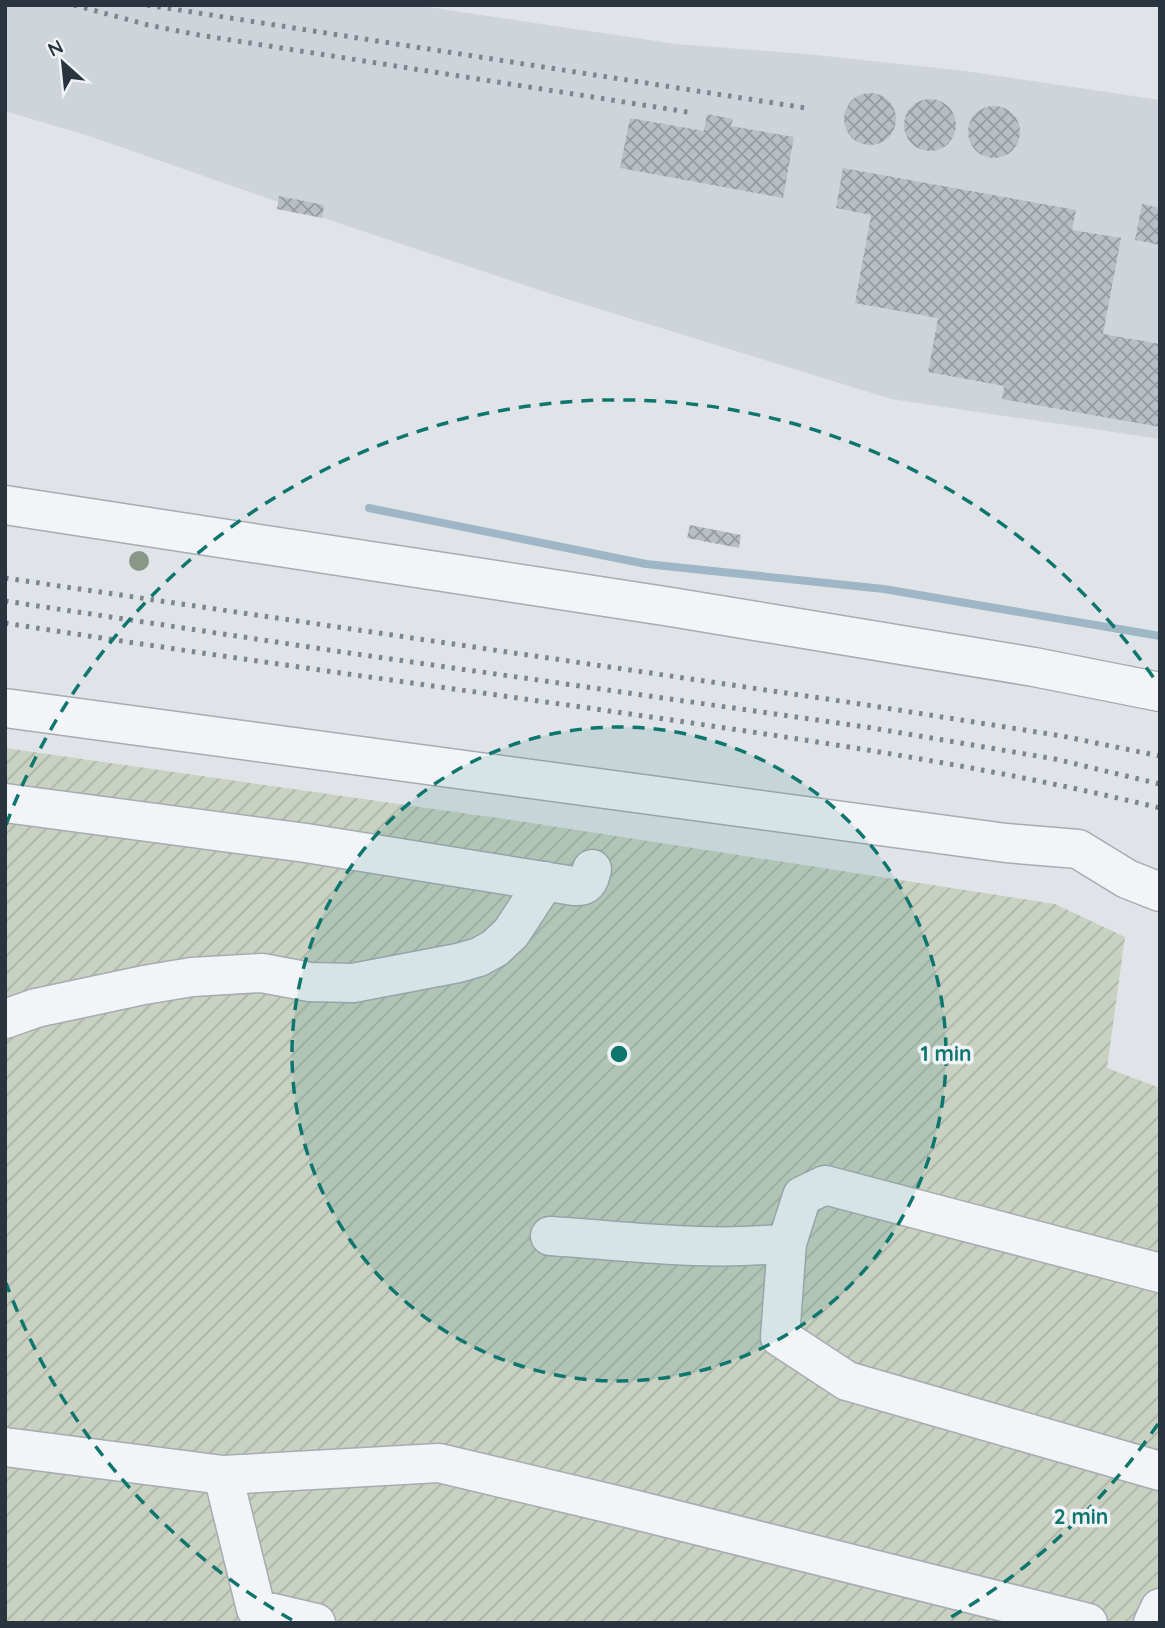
<svg xmlns="http://www.w3.org/2000/svg" width="1165" height="1628" viewBox="0 0 1165 1628" font-family="Quicksand,sans-serif">
  <style>
    .built { fill: #ced4da }
    .garden { fill: url(#garden-furrows) }
    .lines { fill: none; stroke-linecap: round; stroke-linejoin: round }
    .stream { stroke: #9eb6c5; stroke-width: 8 }
    .building { fill: url(#building-cross-hatch) }
    .minor-casing { stroke: #a6acb2; stroke-width: 41 }
    .minor { stroke: #f3f4f7; stroke-width: 38 }
    .rail { stroke: #7b8690; stroke-width: 5; stroke-dasharray: 3.5 7; stroke-linecap: butt }
    .tree { fill: #8a9788 }
    .ring { fill: none; stroke: #0f766e; stroke-width: 3.5; stroke-dasharray: 12 9 }
    .centre { fill: #0f766e; stroke: #f0f3f6; stroke-width: 3.5 }
    .ring-label { font-size: 21px; text-anchor: middle; font-weight: bold; fill: #0f766e; stroke: #f0f3f6; stroke-width: 7; stroke-linejoin: round; paint-order: stroke }
  </style>
  <defs>
    <pattern id="garden-furrows" width="10" height="10" patternUnits="userSpaceOnUse" patternTransform="scale(1.75)"><rect width="10" height="10" fill="#c8d1c2"/><path d="M-1 1l2-2M0 10L10 0M9 11l2-2" fill="none" stroke="#acb4a8"/></pattern>
    <pattern id="building-cross-hatch" width="8" height="8" patternUnits="userSpaceOnUse" patternTransform="scale(1.75)"><rect width="8" height="8" fill="#b8bec4"/><path d="M0 0l8 8M0 8l8-8" fill="none" stroke="#969ba1"/></pattern>
  </defs>
  <rect width="100%" height="100%" fill="#e0e4e8"/>
  <path class="built" d="M 5,5 L 415,5 L 676,44 L 807,54 L 965,71 L 1160,100 L 1160,439 L 891,399 L 557,296 L 347,226 L 92,137 L 5,111 Z"/>
  <path class="garden" d="M 5,748 L 532,823 L 1055,904 L 1125,937 L 1107,1068 L 1160,1088 L 1160,1623 L 5,1623 Z"/>
  <g class="lines">
    <path class="stream" d="M 369,508 L 646,564 L 884,589 L 1160,636"/>
  </g>
  <path class="building" d="M844 119a26 26 0 1 1 52 0a26 26 0 1 1-52 0Z
    M904 125a26 26 0 1 1 52 0a26 26 0 1 1-52 0Z
    M968 132a26 26 0 1 1 52 0a26 26 0 1 1-52 0Z
    M 707,114 L 733,119 L 731,126 L 794,137 L 783,198 L 620,168 L 630,118 L 704,131 Z
    M 843,168 L 1076,210 L 1072,230 L 1121,238 L 1103,334 L 1160,344 L 1160,427 L 1002,399 L 1004,386 L 928,372 L 938,318 L 855,303 L 871,215 L 836,208 Z
    M 279,196 L 324,205 L 322,218 L 277,209 Z
    M 1142,204 L 1160,208 L 1160,245 L 1135,240 Z
    M 690,525 L 741,535 L 739,548 L 687,538 Z"/>
  <g class="lines">
    <defs>
      <path id="minor" d="M 5,505 L 671,607 L 1034,667 L 1160,692
        M 5,708 L 1006,843 L 1078,849 L 1127,879 L 1160,892
        M 5,803 L 306,843 L 574,886 C 588,887 589,881 592,869
        M 5,1019 L 36,1008 L 144,985 L 192,977 L 262,973 L 310,982 L 353,983 L 458,963 L 479,957 L 495,948 L 511,933 L 545,881
        M 550,1236 C 628,1241 709,1252 787,1243 L 802,1196 L 825,1185 L 1160,1273
        M 787,1243 L 780,1337 L 847,1381 L 1160,1471
        M 5,1447 L 223,1475 L 256,1609 L 316,1623
        M 223,1475 L 439,1463 L 620,1506 L 1088,1623
        M 1153,1623 L 1160,1608"/>
    </defs>
    <use href="#minor" class="minor-casing"/>
    <use href="#minor" class="minor"/>
    <path class="rail" d="M 74,5 L 148,25 L 199,35 L 694,113
      M 147,5 L 806,108
      M 5,578 L 854,703 L 1062,736 L 1160,756
      M 5,601 L 349,653 L 866,727 L 1055,759 L 1160,784
      M 5,623 C 220,657 436,686 651,717 C 821,742 992,767 1160,808"/>
  </g>
  <circle class="tree" cx="139" cy="561" r="10"/>
  <circle cx="619" cy="1054" r="327" fill="#0f766e" fill-opacity=".12"/>
  <g class="ring">
    <circle cx="619" cy="1054" r="327"/>
    <path d="M1158 1424A654 654 0 0 1 946 1620M292 1620A654 654 0 0 1 6 1283M6 825A654 654 0 0 1 1158 684"/>
  </g>
  <circle cx="619" cy="1054" r="10" class="centre"/>
  <g class="ring-label">
    <text x="946" y="1061">1 min</text>
    <text x="1081" y="1524">2 min</text>
  </g>
  <rect width="1165" height="1628" fill="none" stroke="#2a343e" stroke-width="14"/>
  <g transform="translate(63 63) rotate(333)" stroke="#f0f3f6" stroke-width="5" paint-order="stroke">
  <path d="M0-5L12 26L0 18L-12 26Z" fill="#2a343e"/>
  <text y="-10" font-size="19" font-weight="bold" text-anchor="middle" fill="#2a343e">N</text>
  </g>
</svg>
